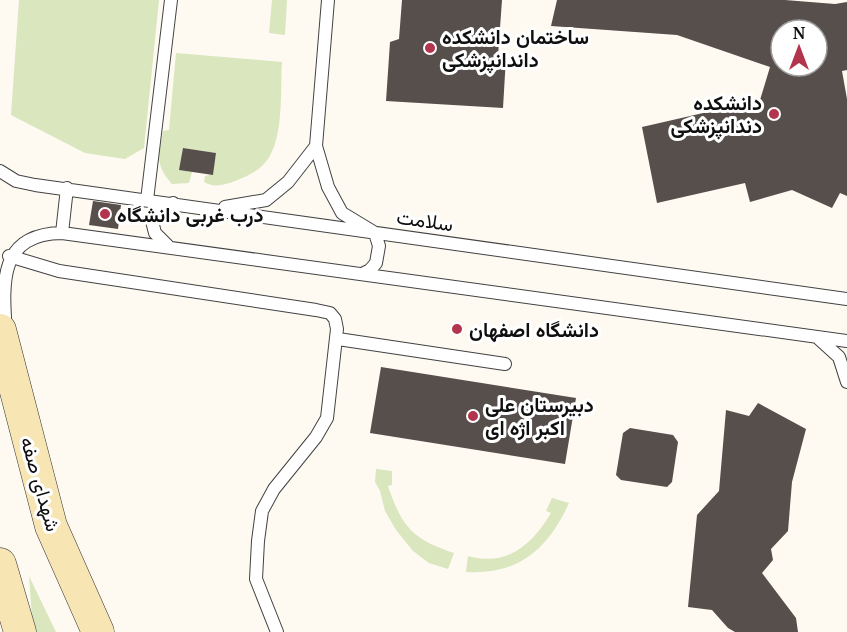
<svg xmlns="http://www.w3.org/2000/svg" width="847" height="632" viewBox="0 0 847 632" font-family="'Noto Serif',Vazirmatn,serif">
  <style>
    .green { fill: #d9e6be }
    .building { fill: #564f4c; fill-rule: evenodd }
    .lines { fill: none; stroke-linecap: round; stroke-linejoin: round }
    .lane-casing { stroke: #424242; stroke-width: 14 }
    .secondary-casing { stroke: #313131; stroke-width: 33 }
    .lane { stroke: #fff; stroke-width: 12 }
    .secondary { stroke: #f7e5b3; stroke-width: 32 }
    .poi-dot { fill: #b2344d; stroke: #fff; stroke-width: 2 }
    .labels { text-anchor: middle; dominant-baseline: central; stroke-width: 6; stroke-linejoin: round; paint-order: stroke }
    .poi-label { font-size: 20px; font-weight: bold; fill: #0f0f0f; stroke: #fff; text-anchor: start }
    .street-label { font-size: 20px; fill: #0f0f0f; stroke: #fff }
  </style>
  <rect width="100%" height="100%" fill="#fefaf2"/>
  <path class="green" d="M 19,0 L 159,0 L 144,148 L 125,159 L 85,153 L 11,115 Z
    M 272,0 L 287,0 L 285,35 L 269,33 Z
    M 176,53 L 282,62 C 280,90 285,144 263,165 C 255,173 245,177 235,181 C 224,185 214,188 204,182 L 205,176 L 213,174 L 216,153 L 183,148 L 180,170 L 192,172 L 189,183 L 172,184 C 154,164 159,155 163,131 L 169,130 Z
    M 376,469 L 392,471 L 392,485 L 388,486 C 402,527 412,539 454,553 L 448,569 L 429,563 L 413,551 L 396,530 L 385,511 L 380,491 L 375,482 Z
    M 552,498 L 569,503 C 548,549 519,575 466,572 L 468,556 C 507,567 532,545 551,513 L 546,511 Z
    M 29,576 L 56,632 L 33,632 Z"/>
  <path class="building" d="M 402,0 L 502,0 L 498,56 L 506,57 L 503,108 L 386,101 L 390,42 L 399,39 Z
    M 557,0 L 785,0 L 835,4 L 847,2 L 847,70 L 842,71 L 847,99 L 847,196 L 840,193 L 832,208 L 792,190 L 750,202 L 745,183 L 657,203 L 642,127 L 760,100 L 770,67 L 677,35 L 551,26 ZM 781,30 L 817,30 L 817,66 L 781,66 Z
    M 183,148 L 216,153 L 213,175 L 179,170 Z
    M 93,201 L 121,205 L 118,229 L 89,225 Z
    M 381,367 L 576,398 L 565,464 L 370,433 Z
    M 758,403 L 806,429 L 792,482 L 788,531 L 771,549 L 773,560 L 762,573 L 796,618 L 798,632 L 735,632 L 728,628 L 712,610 L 688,607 L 697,515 L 719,491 L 726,410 L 749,416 Z
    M 630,428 L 673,435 L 678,442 L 672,482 L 667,487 L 621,480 L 616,475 L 623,433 Z"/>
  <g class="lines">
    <defs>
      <path id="lane" d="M 328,0 L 316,146 L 328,187 L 342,213 L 375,233 L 379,246 L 376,263 L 370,270 L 362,274
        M 0,171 L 16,181 L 35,185 L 847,299
        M 147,200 L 171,0
        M 225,207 L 266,200 L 288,182 L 316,146
        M 62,233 L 67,188
        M 169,247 L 155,233 L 152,221 L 157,211 L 173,203
        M 9,256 L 59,271 L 316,310 L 330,313 L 335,319 L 337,329 L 327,418 L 316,437 L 274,489 L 262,511 L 258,541 L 256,579 L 277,632
        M 6,332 C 2,280 0,234 62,233 L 847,341
        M 817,337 L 839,357 L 847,382
        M 338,339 L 505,364"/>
      <path id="secondary" d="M 0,330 L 51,526 L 98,632
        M 0,564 L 20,632"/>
    </defs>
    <use href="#lane" class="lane-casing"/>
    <use href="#secondary" class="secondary-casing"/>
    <use href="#lane" class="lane"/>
    <use href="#secondary" class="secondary"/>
  </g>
  <g class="poi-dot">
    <circle cx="430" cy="48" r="6"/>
    <circle cx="774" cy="114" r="6"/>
    <circle cx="105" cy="214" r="6"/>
    <circle cx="457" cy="329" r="6"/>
    <circle cx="473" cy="416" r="6"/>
  </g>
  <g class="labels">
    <g class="poi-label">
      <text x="442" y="36">ساختمان دانشکده<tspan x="442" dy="23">داندانپزشکی</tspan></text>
      <text x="762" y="102" text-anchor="end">دانشکده<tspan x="762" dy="23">دندانپزشکی</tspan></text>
      <text x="117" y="214">درب غربی دانشگاه</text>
      <text x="469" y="329">دانشگاه اصفهان</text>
      <text x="485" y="404">دبیرستان علی<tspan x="485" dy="23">اکبر اژه ای</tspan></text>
    </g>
    <g class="street-label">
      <text transform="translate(425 220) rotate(8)">سلامت</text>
      <text transform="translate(41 484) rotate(74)">شهدای صفه</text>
    </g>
  </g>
  <g transform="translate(799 48)"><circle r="28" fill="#ffffff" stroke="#9f9f9f" stroke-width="1.5"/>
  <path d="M0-4.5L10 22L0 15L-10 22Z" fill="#b2344d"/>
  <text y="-9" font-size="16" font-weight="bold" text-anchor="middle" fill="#0f0f0f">N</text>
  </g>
</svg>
